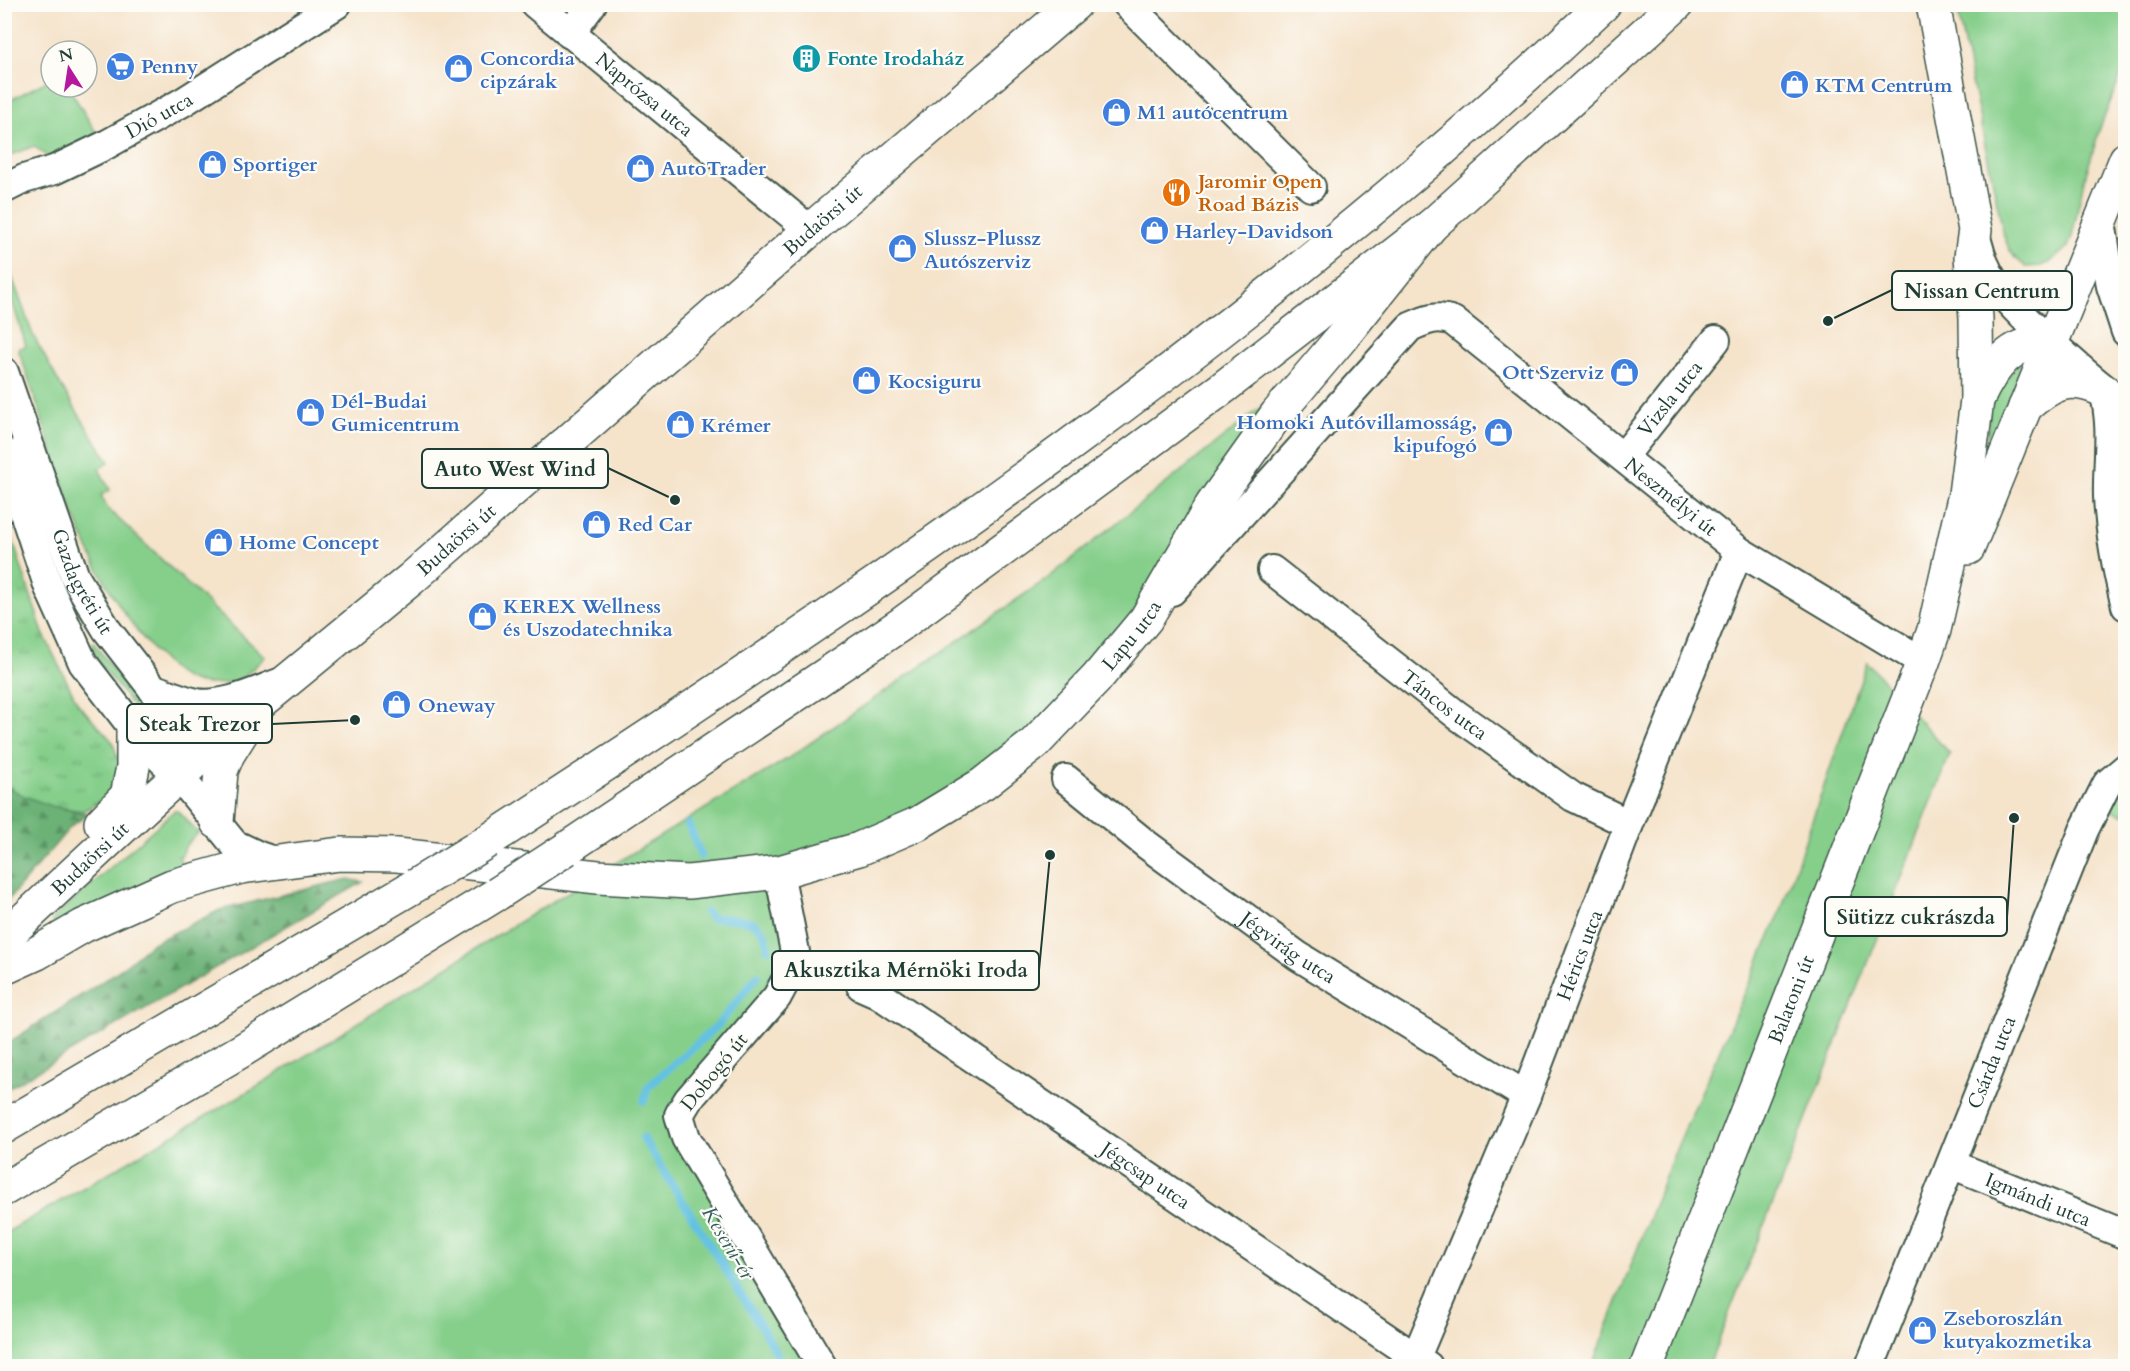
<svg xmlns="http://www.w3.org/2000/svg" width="2130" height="1371" viewBox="0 0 2130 1371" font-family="Cardo,serif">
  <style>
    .green { fill: #86cf8b; stroke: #528660; stroke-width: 1.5 }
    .forest { fill: url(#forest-firs); stroke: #467856; stroke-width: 1.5 }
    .park { fill: url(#park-tufts); stroke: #528660; stroke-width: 1.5 }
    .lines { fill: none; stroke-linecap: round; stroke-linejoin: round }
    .stream { stroke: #64c1e2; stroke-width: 8 }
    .minor-casing { stroke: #3f564a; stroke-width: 32 }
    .major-casing { stroke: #3f564a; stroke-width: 36 }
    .minor { stroke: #fff; stroke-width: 28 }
    .major { stroke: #fff; stroke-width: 33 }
    .major-bridge-casing { stroke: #3f564a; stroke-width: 36; stroke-linecap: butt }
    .major-bridge { stroke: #fff; stroke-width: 33 }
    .labels { text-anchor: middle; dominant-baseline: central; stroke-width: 4.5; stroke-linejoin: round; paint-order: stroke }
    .shop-label { font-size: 20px; font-weight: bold; fill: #366cbe; stroke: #fdfcf7; text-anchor: start }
    .culture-label { font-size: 20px; font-weight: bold; fill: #0d838f; stroke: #fdfcf7; text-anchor: start }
    .street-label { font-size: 20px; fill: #1f3d34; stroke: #fdfcf7 }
    .food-label { font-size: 20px; font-weight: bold; fill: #c56008; stroke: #fdfcf7; text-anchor: start }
    .water-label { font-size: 21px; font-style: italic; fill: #305e60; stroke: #fdfcf7 }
    .leader { fill: none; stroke: #1f3d34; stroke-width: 2 }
    .callout-dot { fill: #1f3d34; stroke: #fdfcf7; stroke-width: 2 }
    .callout { fill: #fdfcf7; stroke: #1f3d34; stroke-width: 2 }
    .callout-label { font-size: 21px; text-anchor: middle; font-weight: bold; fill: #1f3d34 }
  </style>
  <defs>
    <pattern id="forest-firs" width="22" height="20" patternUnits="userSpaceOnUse" patternTransform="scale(1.5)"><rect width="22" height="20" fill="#6cb277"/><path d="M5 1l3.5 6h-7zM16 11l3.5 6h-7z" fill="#589262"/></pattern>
    <pattern id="park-tufts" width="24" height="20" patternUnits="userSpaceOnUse" patternTransform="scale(1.5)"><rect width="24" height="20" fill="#86cf8b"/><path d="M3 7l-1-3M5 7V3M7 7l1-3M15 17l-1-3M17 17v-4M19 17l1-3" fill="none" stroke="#6da972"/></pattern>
  </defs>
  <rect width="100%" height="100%" fill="#fdfcf7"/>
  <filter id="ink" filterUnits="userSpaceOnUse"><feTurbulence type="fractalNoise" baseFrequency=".0167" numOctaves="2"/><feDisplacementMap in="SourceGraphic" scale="12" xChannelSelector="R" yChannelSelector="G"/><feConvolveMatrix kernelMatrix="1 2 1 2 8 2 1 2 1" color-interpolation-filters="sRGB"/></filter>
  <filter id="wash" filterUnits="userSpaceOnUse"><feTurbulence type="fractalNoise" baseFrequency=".008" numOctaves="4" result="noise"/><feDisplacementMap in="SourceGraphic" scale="24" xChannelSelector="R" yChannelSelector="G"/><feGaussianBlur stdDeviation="1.35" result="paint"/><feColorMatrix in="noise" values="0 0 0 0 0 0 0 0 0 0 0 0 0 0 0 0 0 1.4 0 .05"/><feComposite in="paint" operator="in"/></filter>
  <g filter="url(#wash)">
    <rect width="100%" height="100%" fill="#f5e3ca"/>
    <path class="green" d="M 1956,5 L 2125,5 L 2125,65 L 2100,128 L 2083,184 L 2072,236 L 2068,247 L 2048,263 L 2041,266 L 2026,267 L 2015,258 L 2009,249 L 2004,236 Z
      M 51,79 L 51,87 L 65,87 L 72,93 L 97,134 L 50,159 L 34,146 L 6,157 L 10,173 L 5,176 L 4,89 L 12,99 Z
      M 4,255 L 33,335 L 61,386 L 109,462 L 99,469 L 110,490 L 101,495 L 108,509 L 265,657 C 256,665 247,676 237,681 C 232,684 221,683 215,684 C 187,686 172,670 154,651 C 73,560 59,458 18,349 L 26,346 L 5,278 Z
      M 1325,356 L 1146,619 L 983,784 L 779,872 L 795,952 L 682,1107 L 816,1366 L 5,1366 L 4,1234 L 259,1085 L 501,933 L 787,759 L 1048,578 Z
      M 2022,360 L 2029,365 L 1984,487 L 1990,398 Z
      M 93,642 L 125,686 L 145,708 L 139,714 L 101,665 L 91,646 Z
      M 1867,662 L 1950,754 C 1898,888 1844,1022 1792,1155 C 1764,1226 1735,1295 1709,1366 L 1592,1366 L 1674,1154 L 1780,913 Z
      M 2125,781 L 2125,815 L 2107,808 Z
      M 174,811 L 178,811 L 198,833 L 186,845 L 182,855 L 179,856 L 183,868 L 56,925 L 53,924 L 52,921 L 54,918 Z"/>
    <path class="forest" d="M 5,785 L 22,795 L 51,806 L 89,814 L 72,825 L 5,904 Z
      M 348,879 L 363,882 L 5,1090 L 5,1045 L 117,972 L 151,944 L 220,910 Z"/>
    <path class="park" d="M 4,514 L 43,633 L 78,704 L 112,741 L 120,764 L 118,782 L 107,798 L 83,811 L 51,806 L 22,795 L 5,785 Z"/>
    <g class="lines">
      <path class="stream" d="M 688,824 L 701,856
        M 706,912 L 711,918 C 736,919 766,915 768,949
        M 644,1101 L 648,1087 L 718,1025 L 757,976
        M 643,1138 L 762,1328 L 783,1366"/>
    </g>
  </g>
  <g filter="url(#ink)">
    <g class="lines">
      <defs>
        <g id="minor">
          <path id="s1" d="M 535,4 L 810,230"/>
          <path d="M 1127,4 L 1311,187"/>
          <path d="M 570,34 L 592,4"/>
          <path id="s2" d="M 4,189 L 24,179 L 54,170 L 104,146 L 183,102 L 337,4"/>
          <path d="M 2101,221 L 2111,286 L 2126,332"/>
          <path d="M 1977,241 C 1988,291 2023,316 2058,349 C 2080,369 2101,388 2126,405"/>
          <path id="s3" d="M 4,372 L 75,577 L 107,630 L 152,688 L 170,719 L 178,745 L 179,776"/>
          <path d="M 2104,391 C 2114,430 2107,459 2108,497 C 2110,533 2117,571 2126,606"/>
          <path d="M 4,452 L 49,588 L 83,663 L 133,728 L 160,758 L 179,776 L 234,844 L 259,856 L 277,862"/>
          <path id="s4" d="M 1623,457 L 1716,340"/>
          <path id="s5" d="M 1272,570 L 1457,715 L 1573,797 L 1629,824"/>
          <path id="s6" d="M 1172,591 L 1410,327 C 1426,320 1436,315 1453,321 L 1739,551 L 1923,662"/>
          <path d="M 152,688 C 166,693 182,700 197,703 C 224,707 254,692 279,683"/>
          <path id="s7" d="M 1066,779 L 1147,845 L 1298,956 L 1526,1096"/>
          <path d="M 779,872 L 795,952 L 792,969 L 777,997 L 688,1100 L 679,1115 L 686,1138 L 822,1366"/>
          <path id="s8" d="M 861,986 L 877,993 L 1428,1366"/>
          <path id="s9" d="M 1951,1164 L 2126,1235"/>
          <path id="s10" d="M 1416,1357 L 1526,1096 L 1629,824 L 1739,551"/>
          <path id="s11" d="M 1870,1366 L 2084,830 L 2107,784 L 2126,768"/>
        </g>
        <g id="major">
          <path d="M 1977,400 C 1992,368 2011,339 2051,342"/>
          <path d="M 2025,407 C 2052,383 2071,374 2104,391"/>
          <path d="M 1968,548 L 2126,159"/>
          <path d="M 217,822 L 221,771 L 228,754 L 243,730"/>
          <path d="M 101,823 L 127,796 L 133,767 L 133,728"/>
          <path d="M 488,841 C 879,588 1265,325 1604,4"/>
          <path d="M 566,849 L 900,625 L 1224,387 L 1431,226 L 1677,4"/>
          <path id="s12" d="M 4,938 L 151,801 L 260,703 L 411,579 L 810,230 L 1075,4"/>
          <path id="s13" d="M 4,968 L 37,953 L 83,926 L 172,886 L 241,867 L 340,854 L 397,855 L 598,877 L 689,882 L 779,872 L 859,849 L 917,824 L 983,784 L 1034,744 L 1096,679 L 1146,619 L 1212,505 L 1277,414 L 1348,330 L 1431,226"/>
          <path d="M 4,1127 L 416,885"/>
          <path d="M 4,1189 L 241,1051 L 497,894"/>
          <path id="s14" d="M 1647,1366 L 1923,662 L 1934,630 L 1965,494 L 1977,400 L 1976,318 L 1971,257 L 1975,230 L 1933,4"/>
        </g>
      </defs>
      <use href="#minor" class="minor-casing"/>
      <use href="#major" class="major-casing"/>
      <use href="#minor" class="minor"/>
      <use href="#major" class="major"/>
      <defs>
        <path id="major-bridge" d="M 416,885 L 488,841
          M 497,894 L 566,849"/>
      </defs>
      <use href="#major-bridge" class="major-bridge-casing"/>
      <use href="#major-bridge" class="major-bridge"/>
    </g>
  </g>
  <defs>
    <symbol id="building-disc" viewBox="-11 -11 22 22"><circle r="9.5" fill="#0f9aa8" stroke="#fdfcf7"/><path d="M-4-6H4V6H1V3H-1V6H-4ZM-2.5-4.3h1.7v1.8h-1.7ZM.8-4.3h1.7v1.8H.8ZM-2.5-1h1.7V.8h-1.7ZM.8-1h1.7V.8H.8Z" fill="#fff"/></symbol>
    <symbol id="supermarket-disc" viewBox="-11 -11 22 22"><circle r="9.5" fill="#3f7fe0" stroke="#fdfcf7"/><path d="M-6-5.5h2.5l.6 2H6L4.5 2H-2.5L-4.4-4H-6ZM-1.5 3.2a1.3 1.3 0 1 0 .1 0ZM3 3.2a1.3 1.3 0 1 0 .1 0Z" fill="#fff"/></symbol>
    <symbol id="shop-disc" viewBox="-11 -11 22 22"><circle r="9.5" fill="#3f7fe0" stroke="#fdfcf7"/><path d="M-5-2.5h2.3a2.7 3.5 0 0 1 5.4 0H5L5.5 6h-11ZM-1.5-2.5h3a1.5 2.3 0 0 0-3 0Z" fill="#fff"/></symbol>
    <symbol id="restaurant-disc" viewBox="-11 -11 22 22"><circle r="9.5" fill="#e8710a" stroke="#fdfcf7"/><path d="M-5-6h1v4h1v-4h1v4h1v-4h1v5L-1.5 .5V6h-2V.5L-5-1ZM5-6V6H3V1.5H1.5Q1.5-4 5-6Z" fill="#fff"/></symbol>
  </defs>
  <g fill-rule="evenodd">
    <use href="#building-disc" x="790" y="42" width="33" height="33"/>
    <use href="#supermarket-disc" x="104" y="50" width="33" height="33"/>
    <use href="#shop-disc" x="442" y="52" width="33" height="33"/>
    <use href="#shop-disc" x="1778" y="68" width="33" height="33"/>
    <use href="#shop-disc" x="1100" y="96" width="33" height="33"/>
    <use href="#shop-disc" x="196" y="148" width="33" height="33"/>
    <use href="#shop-disc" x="624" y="152" width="33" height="33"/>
    <use href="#restaurant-disc" x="1160" y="176" width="33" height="33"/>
    <use href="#shop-disc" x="1138" y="214" width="33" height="33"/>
    <use href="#shop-disc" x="886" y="232" width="33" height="33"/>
    <use href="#shop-disc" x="1608" y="356" width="33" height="33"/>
    <use href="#shop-disc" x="850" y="364" width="33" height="33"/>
    <use href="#shop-disc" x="294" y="396" width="33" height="33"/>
    <use href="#shop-disc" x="664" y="408" width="33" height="33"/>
    <use href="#shop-disc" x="1482" y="416" width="33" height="33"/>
    <use href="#shop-disc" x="580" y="508" width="33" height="33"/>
    <use href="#shop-disc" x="202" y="526" width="33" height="33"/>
    <use href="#shop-disc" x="466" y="600" width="33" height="33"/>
    <use href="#shop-disc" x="380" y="688" width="33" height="33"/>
    <use href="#shop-disc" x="1906" y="1314" width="33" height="33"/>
  </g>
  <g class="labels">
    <g class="shop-label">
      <text x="480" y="58">Concordia<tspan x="480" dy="23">cipzárak</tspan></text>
      <text x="141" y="66">Penny</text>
      <text x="1815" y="85">KTM Centrum</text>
      <text x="1137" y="112">M1 autócentrum</text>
      <text x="233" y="164">Sportiger</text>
      <text x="661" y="168">AutoTrader</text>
      <text x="1175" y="231">Harley-Davidson</text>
      <text x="924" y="238">Slussz-Plussz<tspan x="924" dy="23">Autószerviz</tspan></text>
      <text x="1604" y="372" text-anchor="end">Ott Szerviz</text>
      <text x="888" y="381">Kocsiguru</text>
      <text x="331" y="401">Dél-Budai<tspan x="331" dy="23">Gumicentrum</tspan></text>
      <text x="1477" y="422" text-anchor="end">Homoki Autóvillamosság,<tspan x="1477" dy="23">kipufogó</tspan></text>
      <text x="701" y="425">Krémer</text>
      <text x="618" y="524">Red Car</text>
      <text x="239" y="542">Home Concept</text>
      <text x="503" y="606">KEREX Wellness<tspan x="503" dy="23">és Uszodatechnika</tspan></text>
      <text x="418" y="705">Oneway</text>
      <text x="1943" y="1318">Zseboroszlán<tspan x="1943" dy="23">kutyakozmetika</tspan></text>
    </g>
    <g class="culture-label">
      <text x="827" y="58">Fonte Irodaház</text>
    </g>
    <g class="street-label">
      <text stroke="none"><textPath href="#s1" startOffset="142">Naprózsa utca</textPath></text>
      <text stroke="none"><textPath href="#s2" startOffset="172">Dió utca</textPath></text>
      <text stroke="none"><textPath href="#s12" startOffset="1089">Budaörsi út</textPath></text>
      <text stroke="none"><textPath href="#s4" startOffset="75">Vizsla utca</textPath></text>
      <text stroke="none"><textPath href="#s6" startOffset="680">Neszmélyi út</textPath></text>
      <text stroke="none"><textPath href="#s12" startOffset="603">Budaörsi út</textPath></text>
      <text stroke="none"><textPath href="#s3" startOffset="224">Gazdagréti út</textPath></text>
      <text stroke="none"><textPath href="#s13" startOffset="1234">Lapu utca</textPath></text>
      <text stroke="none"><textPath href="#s5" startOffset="219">Táncos utca</textPath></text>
      <text stroke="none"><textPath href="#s12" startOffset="117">Budaörsi út</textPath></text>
      <text stroke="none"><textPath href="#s7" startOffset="279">Jégvirág utca</textPath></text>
      <text stroke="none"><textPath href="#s10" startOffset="434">Hérics utca</textPath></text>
      <text stroke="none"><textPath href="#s14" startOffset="394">Balatoni út</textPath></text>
      <text stroke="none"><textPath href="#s11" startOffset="327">Csárda utca</textPath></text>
      <text transform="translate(714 1072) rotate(-51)">Dobogó út</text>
      <text stroke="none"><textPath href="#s8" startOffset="342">Jégcsap utca</textPath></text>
      <text stroke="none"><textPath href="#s9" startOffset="94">Igmándi utca</textPath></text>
    </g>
    <g class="food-label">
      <text x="1198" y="181">Jaromir Open<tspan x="1198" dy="23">Road Bázis</tspan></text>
    </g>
    <g class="water-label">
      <text transform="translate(728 1243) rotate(59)">Keserű-ér</text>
    </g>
  </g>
  <path class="leader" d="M1828 321L1892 290M675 500L608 468M355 720L272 724M2014 818L2007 917M1050 855L1039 970"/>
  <g class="callout-dot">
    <circle cx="1828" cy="321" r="6"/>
    <circle cx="675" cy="500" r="6"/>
    <circle cx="355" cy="720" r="6"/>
    <circle cx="2014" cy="818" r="6"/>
    <circle cx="1050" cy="855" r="6"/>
  </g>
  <g class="callout">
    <rect x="1892" y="271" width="180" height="39" rx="6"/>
    <rect x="422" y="449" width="186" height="39" rx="6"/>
    <rect x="127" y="704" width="145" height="39" rx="6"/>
    <rect x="1825" y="897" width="182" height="39" rx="6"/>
    <rect x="772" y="951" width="267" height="39" rx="6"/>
  </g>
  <g class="callout-label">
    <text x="1982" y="298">Nissan Centrum</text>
    <text x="515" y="476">Auto West Wind</text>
    <text x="200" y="731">Steak Trezor</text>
    <text x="1916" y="924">Sütizz cukrászda</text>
    <text x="906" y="977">Akusztika Mérnöki Iroda</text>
  </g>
  <rect width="2130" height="1371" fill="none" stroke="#fdfcf7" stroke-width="24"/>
  <g transform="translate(69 69) rotate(348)"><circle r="28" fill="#fdfcf7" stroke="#a4b0a9" stroke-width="1.5"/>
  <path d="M0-4.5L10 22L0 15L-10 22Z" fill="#b5179e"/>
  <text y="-9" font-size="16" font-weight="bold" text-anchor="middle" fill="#1f3d34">N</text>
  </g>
</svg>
